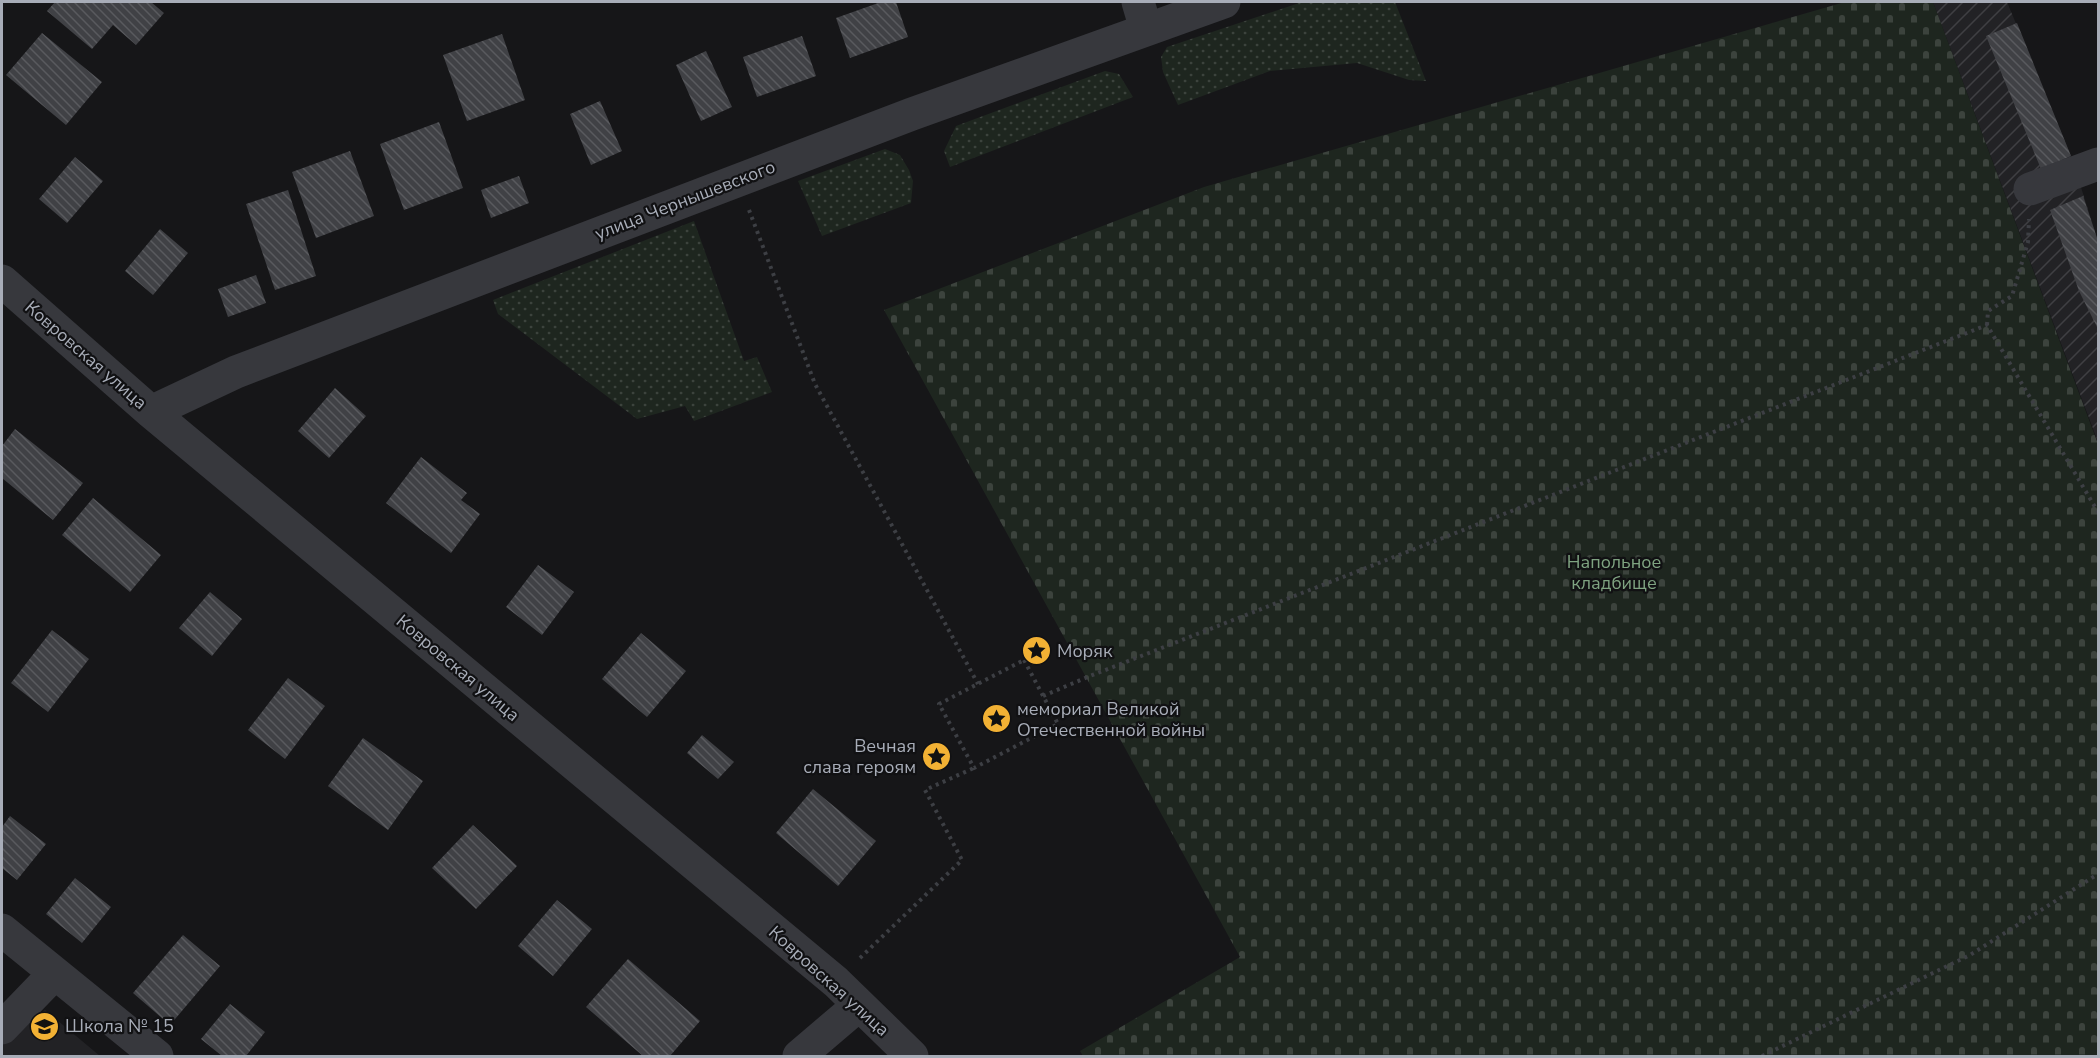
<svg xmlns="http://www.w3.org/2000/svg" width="2100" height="1058" viewBox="0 0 2100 1058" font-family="'Nunito Sans',sans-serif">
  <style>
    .built { fill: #222225 }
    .industrial { fill: url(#industrial-furrows) }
    .grass { fill: url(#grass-dots) }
    .cemetery { fill: url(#cemetery-stones) }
    .building { fill: url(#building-back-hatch) }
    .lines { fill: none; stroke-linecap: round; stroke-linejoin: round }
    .path { stroke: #3d3f44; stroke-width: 4; stroke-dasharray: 3 4.5; stroke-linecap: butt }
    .minor { stroke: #37383d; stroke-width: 33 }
    .labels { text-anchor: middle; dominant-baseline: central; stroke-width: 4.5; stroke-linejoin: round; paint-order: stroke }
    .street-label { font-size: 18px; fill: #a8adb8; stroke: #111113 }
    .park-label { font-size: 18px; fill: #7fa381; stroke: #111113 }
    .poi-label { font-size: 18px; fill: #a8adb8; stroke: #111113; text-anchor: start }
  </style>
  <defs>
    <pattern id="industrial-furrows" width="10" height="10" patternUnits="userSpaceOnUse" patternTransform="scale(1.5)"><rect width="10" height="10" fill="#222225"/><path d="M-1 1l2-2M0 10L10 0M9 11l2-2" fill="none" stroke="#3f3f43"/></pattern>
    <pattern id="grass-dots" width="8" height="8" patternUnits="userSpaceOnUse" patternTransform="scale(1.5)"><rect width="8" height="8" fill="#1e261f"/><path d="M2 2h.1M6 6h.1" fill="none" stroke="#3c433d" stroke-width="1.8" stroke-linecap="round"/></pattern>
    <pattern id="cemetery-stones" width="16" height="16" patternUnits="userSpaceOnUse" patternTransform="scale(1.5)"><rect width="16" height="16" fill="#1e261f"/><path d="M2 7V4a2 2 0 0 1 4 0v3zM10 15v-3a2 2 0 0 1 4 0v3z" fill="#3c433d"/></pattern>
    <pattern id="building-back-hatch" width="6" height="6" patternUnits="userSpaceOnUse" patternTransform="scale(1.5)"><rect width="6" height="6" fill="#404145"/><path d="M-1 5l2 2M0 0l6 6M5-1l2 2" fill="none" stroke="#595a5e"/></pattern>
  </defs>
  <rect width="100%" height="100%" fill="#161618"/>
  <path class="built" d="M 45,1010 L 100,1056 L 2,1056 L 2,1045 L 4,1041 Z"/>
  <path class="industrial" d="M 1933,2 L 2007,2 L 2071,156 L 2098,241 L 2098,442 Z"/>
  <path class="grass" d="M 1302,2 L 1395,2 L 1426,81 L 1409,80 L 1357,63 L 1270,71 L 1178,105 L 1163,72 L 1161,57 L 1167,47 Z
    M 1105,71 L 1119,74 L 1133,97 L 950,167 L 944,151 L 956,126 Z
    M 885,149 L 900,155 L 909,170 L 913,181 L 911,203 L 822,236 L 798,181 Z
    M 694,221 L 744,361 L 757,357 L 772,392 L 694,421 L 685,406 L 637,419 L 498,314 L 493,300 Z"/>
  <path class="cemetery" d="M 1845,2 L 1933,2 L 2098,444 L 2098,1056 L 1083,1056 L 1080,1051 L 1240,957 L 884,310 L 1204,187 Z"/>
  <path class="building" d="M 55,2 L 151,2 L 164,13 L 136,45 L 113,25 L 92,49 L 47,11 Z
    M 881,2 L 896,2 L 908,37 L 850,58 L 836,18 Z
    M 2017,23 L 2071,156 L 2041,169 L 1986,36 Z
    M 42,33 L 102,82 L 66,125 L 6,75 Z
    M 502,34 L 525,100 L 467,121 L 443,55 Z
    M 802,36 L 816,76 L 757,97 L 743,57 Z
    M 706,51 L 732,107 L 701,121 L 676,65 Z
    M 600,101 L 622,151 L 591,165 L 570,114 Z
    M 439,122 L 463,188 L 404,210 L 380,144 Z
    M 350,151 L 374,216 L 316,238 L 292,172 Z
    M 75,157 L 103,181 L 67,223 L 39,199 Z
    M 519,176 L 529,203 L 491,218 L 481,190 Z
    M 288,190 L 316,276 L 275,290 L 246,204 Z
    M 2083,196 L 2098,241 L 2098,329 L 2079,291 L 2050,210 Z
    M 160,229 L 188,253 L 153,295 L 125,271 Z
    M 256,275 L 266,303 L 228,317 L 218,289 Z
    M 335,388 L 366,416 L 329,458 L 298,431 Z
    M 15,429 L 83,483 L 53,520 L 2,478 L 2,446 Z
    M 421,457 L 467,493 L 461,500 L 480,514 L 451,553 L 386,503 Z
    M 93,498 L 161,555 L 130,592 L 62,535 Z
    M 538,565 L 574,592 L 542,635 L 506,607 Z
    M 210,592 L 242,619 L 212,656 L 179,628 Z
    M 52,630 L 89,659 L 48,712 L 11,683 Z
    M 641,633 L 686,671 L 647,717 L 602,679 Z
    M 288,678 L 325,706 L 285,759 L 248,730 Z
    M 702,735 L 734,762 L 718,779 L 687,753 Z
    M 363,738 L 423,781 L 388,830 L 328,786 Z
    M 813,789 L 876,841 L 838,886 L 776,833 Z
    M 10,816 L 46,844 L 17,880 L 2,868 L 2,827 Z
    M 473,825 L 517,866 L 476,909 L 432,868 Z
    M 75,878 L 111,907 L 82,943 L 46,914 Z
    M 557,900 L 592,929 L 553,976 L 518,946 Z
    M 183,935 L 220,966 L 170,1025 L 133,993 Z
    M 628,959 L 700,1021 L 670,1056 L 643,1056 L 586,1007 Z
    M 230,1004 L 265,1032 L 246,1056 L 222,1056 L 201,1039 Z"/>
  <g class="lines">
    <path class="path" d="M 749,210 L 815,384 L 978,684
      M 1987,325 L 1988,311 L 2012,296 L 2028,242 L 2029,219
      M 1024,660 L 1058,724 L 974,768 L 939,704 Z
      M 1043,696 L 1090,676 L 1987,325 L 2098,512
      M 860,958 L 962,860 L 925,790 L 974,768
      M 1762,1056 L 1970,955 L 2098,874"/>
    <path class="minor" d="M 1138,2 L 1146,29
      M 2030,189 L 2098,164
      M 2,281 L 151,412 L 836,982 L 912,1056
      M 151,412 L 236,372 L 912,114 L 1224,2
      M 2,930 L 157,1056
      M 2,1028 L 54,974
      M 799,1056 L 859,1005"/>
  </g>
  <defs>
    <symbol id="sight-disc" viewBox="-11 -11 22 22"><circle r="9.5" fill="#f2b134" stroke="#111113"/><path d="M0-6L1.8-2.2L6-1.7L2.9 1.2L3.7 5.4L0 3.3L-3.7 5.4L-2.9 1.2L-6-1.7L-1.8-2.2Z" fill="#111"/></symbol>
    <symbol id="school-disc" viewBox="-11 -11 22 22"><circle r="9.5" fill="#f2b134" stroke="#111113"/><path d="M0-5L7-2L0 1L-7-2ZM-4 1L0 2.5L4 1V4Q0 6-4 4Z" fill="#111"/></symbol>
  </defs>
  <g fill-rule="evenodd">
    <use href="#sight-disc" x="1020" y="634" width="33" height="33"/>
    <use href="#sight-disc" x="980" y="702" width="33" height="33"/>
    <use href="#sight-disc" x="920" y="740" width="33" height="33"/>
    <use href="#school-disc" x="28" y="1010" width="33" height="33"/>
  </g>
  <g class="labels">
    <g class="street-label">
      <text transform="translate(685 200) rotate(-21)">улица Чернышевского</text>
      <text transform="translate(86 355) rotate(41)">Ковровская улица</text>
      <text transform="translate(458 668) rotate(40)">Ковровская улица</text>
      <text transform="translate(829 981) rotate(42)">Ковровская улица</text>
    </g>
    <g class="park-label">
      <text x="1614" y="562">Напольное<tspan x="1614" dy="21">кладбище</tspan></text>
    </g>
    <g class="poi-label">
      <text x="1057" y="651">Моряк</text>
      <text x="1017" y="709">мемориал Великой<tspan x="1017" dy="21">Отечественной войны</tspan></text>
      <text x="916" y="746" text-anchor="end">Вечная<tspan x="916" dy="21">слава героям</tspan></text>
      <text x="65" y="1026">Школа № 15</text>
    </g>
  </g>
  <rect width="2100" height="1058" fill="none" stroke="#a8adb8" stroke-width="6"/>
</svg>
